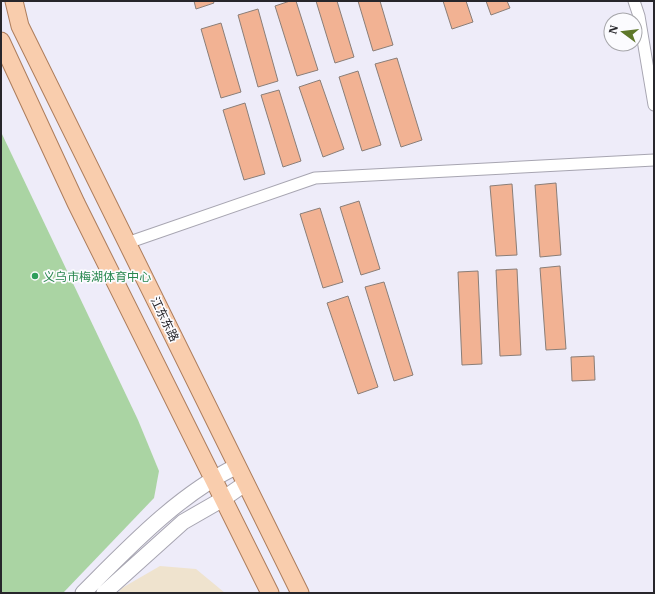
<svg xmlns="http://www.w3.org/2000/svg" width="655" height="594" viewBox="0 0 655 594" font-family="'IBM Plex Serif','Noto Sans SC',serif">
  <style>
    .commercial { fill: #efe3ce }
    .green { fill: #aad4a3 }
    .building { fill: #f2b293; stroke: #8a7e78 }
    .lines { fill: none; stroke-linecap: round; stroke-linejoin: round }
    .street-casing { stroke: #a7a5b1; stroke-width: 13 }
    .secondary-casing { stroke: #a7a5b1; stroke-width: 17 }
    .primary-casing { stroke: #ad7d5c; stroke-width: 19 }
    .street { stroke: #fff; stroke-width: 11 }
    .secondary { stroke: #fff; stroke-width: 15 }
    .primary { stroke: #f9cdad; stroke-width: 17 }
    .leisure-dot { fill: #2e9e5b; stroke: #fbfbfe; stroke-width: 1.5 }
    .labels { text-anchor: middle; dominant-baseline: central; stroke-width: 3.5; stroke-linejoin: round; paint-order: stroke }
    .leisure-label { font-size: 12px; fill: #27864d; stroke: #fbfbfe; text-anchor: start }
    .street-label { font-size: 12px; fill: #27262b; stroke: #fbfbfe }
  </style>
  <rect width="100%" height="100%" fill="#eeecf9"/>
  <path class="commercial" d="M 160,566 L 196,569 L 225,593 L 118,593 L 122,588 Z"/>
  <path class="green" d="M 1,132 L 138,420 L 159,471 L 154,498 L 63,593 L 1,593 Z"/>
  <path class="building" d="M 194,1 L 213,1 L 214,3 L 196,9 Z
    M 290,1 L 296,1 L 318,70 L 297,76 L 275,6 Z
    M 316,1 L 337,1 L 354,57 L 335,63 Z
    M 358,1 L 380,1 L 393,45 L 373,51 Z
    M 443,1 L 466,1 L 473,22 L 452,29 Z
    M 486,1 L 507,1 L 510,8 L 491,15 Z
    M 258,9 L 278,81 L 258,87 L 238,15 Z
    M 221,23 L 241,92 L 221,98 L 201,29 Z
    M 397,58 L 422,140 L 401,147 L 375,64 Z
    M 358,71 L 381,145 L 362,151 L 339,77 Z
    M 320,80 L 344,149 L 323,157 L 299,87 Z
    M 279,90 L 301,161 L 283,167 L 261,95 Z
    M 245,103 L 265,174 L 244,180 L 223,110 Z
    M 556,183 L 561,255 L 540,257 L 535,185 Z
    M 512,184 L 517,255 L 496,256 L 490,186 Z
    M 359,201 L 380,269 L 361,275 L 340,207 Z
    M 320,208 L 343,282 L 323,288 L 300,214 Z
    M 560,266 L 566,349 L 546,350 L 540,268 Z
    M 517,269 L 521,355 L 500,356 L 496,270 Z
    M 478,271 L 482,364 L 462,365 L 458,272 Z
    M 384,282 L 413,375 L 394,381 L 365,287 Z
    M 348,296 L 378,387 L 358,394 L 327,303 Z
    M 594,356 L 595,380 L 572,381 L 571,357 Z"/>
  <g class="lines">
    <defs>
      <path id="street" d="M 634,1 L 639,16 L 654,105
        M 127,243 L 315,178 L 654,160"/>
      <path id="secondary" d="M 83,593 C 130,546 178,495 237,466
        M 104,593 L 183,522 L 223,499 L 246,483"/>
      <path id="primary" d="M 14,1 L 20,26 L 300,593
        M 1,41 L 76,203 L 270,593"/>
    </defs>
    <use href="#street" class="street-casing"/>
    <use href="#secondary" class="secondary-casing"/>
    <use href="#primary" class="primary-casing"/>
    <use href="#street" class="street"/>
    <use href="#secondary" class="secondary"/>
    <use href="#primary" class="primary"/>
  </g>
  <circle class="leisure-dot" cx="35" cy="276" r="4"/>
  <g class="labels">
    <g class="leisure-label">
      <text x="43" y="276">义乌市梅湖体育中心</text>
    </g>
    <g class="street-label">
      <text transform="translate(165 319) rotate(64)">江东东路</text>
    </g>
  </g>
  <rect width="655" height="594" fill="none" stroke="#27262b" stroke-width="4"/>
  <g transform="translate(623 32) rotate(285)"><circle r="19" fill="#fbfbfe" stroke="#a6a6aa"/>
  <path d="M0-3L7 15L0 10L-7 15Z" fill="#5e772a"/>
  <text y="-6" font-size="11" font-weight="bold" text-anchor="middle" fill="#27262b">N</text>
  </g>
</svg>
